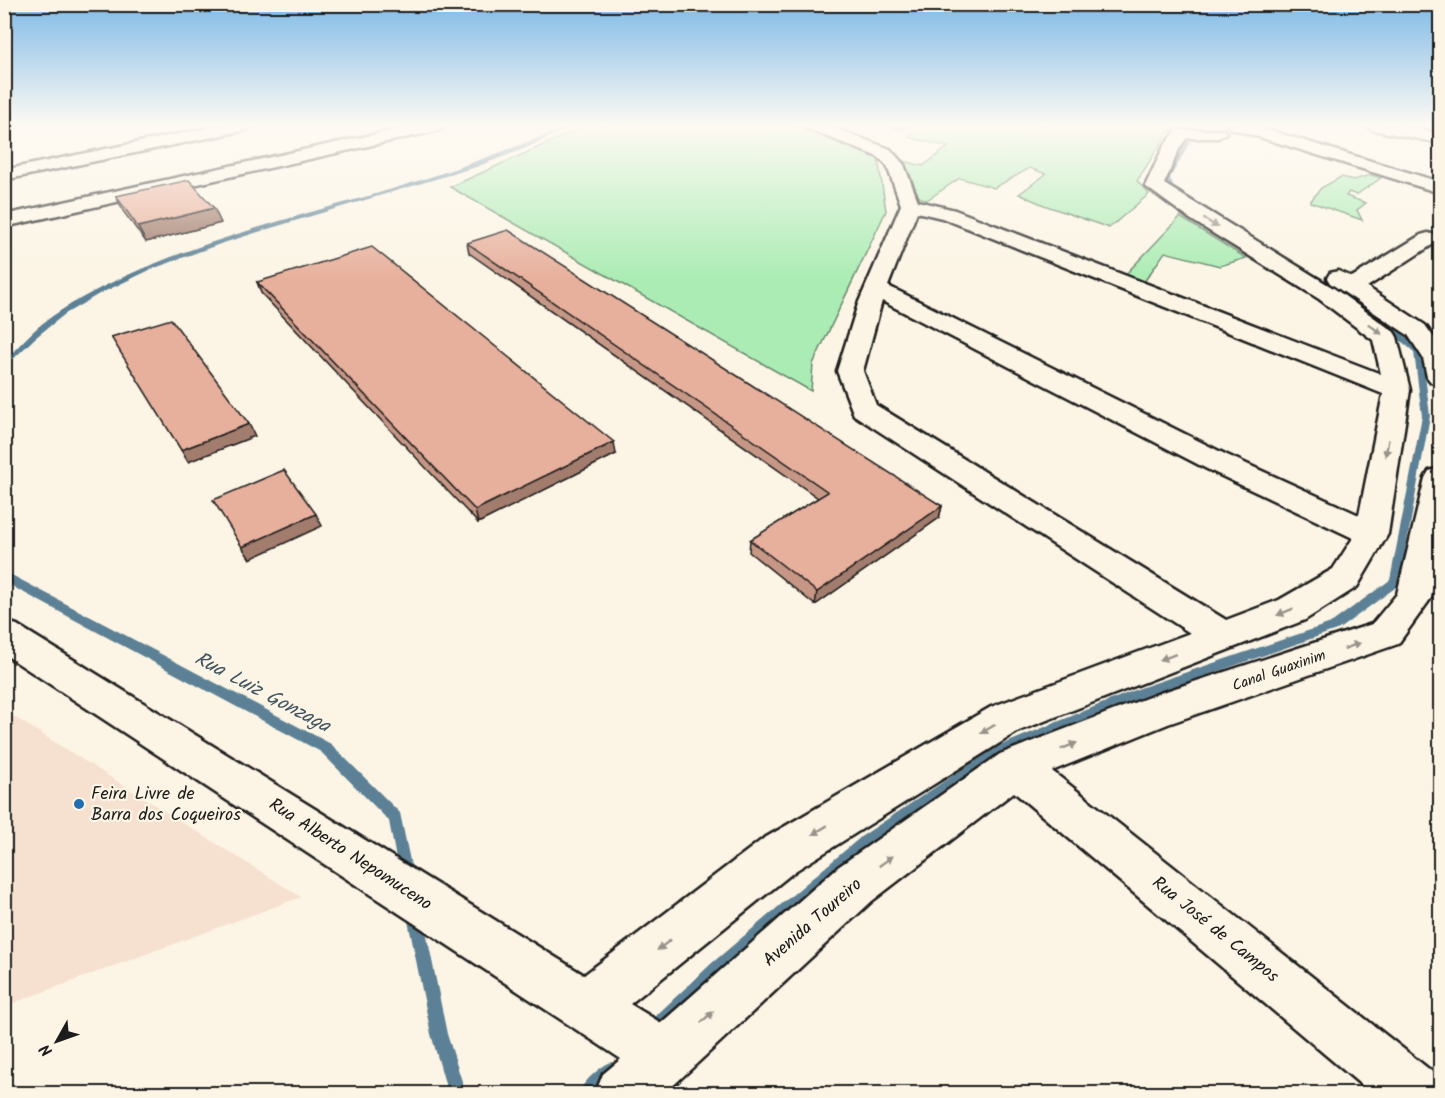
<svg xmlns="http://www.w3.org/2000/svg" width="1445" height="1098" viewBox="0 0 1445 1098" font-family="Kalam,sans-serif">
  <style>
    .built { fill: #f6e0cf }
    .green { fill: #abecb4; stroke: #648468; stroke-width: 1.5 }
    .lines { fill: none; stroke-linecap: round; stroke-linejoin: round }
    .stream { fill: #5b8095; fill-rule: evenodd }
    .minor-casing { stroke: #1c1c1c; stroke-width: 5 }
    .minor { fill: #fcf5e5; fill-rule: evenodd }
    .wall { fill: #c79786; stroke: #1c1c1c; stroke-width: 1.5 }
    .shaded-wall { fill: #a27b6d; stroke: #1c1c1c; stroke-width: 1.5 }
    .building { fill: #e7b09c; stroke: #1c1c1c; stroke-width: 1.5 }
    .oneway { fill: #97938b }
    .poi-dot { fill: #1f6fb2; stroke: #fcf5e5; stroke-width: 2 }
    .labels { text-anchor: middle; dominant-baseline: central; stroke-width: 4.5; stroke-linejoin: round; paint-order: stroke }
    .street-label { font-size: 15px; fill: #1c1c1c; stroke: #fcf5e5 }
    .near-poi-label { font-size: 18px; fill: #1c1c1c; stroke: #fcf5e5; text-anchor: start }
    .near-street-label { font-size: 18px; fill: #1c1c1c; stroke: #fcf5e5 }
    .near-water-label { font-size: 20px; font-style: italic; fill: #415662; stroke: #fcf5e5 }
  </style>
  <rect width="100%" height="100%" fill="#fcf5e5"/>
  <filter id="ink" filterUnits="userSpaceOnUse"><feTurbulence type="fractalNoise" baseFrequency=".0167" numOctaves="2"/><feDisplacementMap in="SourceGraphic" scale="12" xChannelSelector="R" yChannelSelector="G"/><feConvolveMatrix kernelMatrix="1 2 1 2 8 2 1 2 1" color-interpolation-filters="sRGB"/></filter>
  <g filter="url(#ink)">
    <path class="built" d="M 5,711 L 301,897 L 5,1006 Z"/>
    <path class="green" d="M 588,125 L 791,125 L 878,158 L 886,211 L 813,364 L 811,391 L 450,187 Z
      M 923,125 L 1183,125 L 1168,132 L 1137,181 L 1149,194 L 1109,228 L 1044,205 L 1019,194 L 1046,174 L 1030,168 L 994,188 L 960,178 L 927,200 L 919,197 L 904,161 L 923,166 L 948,147 L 908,137 Z
      M 1370,175 L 1381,178 L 1356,195 L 1349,192 L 1346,196 L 1366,203 L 1357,210 L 1362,220 L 1310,202 L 1321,188 L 1341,177 L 1354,180 Z
      M 1180,217 L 1246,258 L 1220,266 L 1165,252 L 1144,282 L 1125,275 Z"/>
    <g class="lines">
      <path class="stream" d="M 568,125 L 575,125 L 526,148 L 476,167 L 271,228 L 220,244 L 152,269 L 99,294 L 65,314 L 35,338 L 4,368 L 4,361 C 17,348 29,334 43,323 C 72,301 105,285 139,270 C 214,238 293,217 372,195 C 439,175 504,153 568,125 Z
        M 1187,140 L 1190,142 L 1170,178 L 1173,186 L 1227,221 L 1227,223 L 1223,223 L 1167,187 L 1164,178 L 1184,142 Z
        M 1325,282 L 1373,308 L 1422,351 L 1430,416 L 1399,585 L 1339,629 L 1148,696 L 1004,756 L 872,846 L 724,975 L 658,1037 L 652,1039 L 646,1037 L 644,1031 L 646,1025 L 712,963 L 862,836 L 994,748 L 1140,688 L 1331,623 L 1390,580 L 1422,416 L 1414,352 L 1367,312 L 1323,285 L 1321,284 Z
        M 4,571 L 331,744 L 400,813 L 413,875 L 411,880 L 406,882 L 401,880 L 399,875 L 389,821 L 321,752 L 17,589 L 4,581 Z
        M 414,903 L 419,906 L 422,911 L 447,1034 L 466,1094 L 448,1094 L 431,1034 L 406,911 L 409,906 Z
        M 611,1062 L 617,1065 L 620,1071 L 617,1077 L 600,1094 L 578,1094 C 583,1082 599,1067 611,1062 Z"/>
      <defs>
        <path id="minor" d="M 222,125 L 254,125 L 246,130 L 4,180 L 4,170 Z
          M 418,125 L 448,125 L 440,130 L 4,227 L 4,215 Z
          M 803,125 L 826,125 L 890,149 L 904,165 L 918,201 L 955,210 L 1381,374 L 1373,340 L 1319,299 L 1190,219 L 1145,186 L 1164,146 L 1177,130 L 1224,130 L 1226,133 L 1218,138 L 1187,138 L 1180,147 L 1164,184 L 1335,289 L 1394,332 L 1397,337 L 1410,390 L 1388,534 L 1357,587 L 1305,620 L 1019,731 L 795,871 L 630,1004 L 661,1023 L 838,867 L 1000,754 L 1157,694 L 1372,624 L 1397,594 L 1425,478 L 1429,471 L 1440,468 L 1440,549 L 1431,598 L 1398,644 L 1168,724 L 1052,771 L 1435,1074 L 1440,1094 L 1372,1094 L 1014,792 L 872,901 L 664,1094 L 595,1094 L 603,1074 L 621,1059 L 4,654 L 4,621 L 17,625 L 584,975 L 763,839 L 991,707 L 1190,633 L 854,415 L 837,371 L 858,304 L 901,205 L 887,166 L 878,157 L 806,128 ZM 917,212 L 942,218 L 1383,394 L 1359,515 L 1227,455 L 888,286 ZM 882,301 L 1207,469 L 1353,538 L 1333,569 L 1279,600 L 1226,620 L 876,405 L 863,371 Z
          M 1227,125 L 1252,125 L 1440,182 L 1440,193 L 1230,128 Z
          M 1365,125 L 1398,125 L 1440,133 L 1440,143 L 1373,130 Z
          M 1428,233 L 1435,235 L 1438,239 L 1435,243 L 1367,287 L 1425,325 L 1440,346 L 1440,385 L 1431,382 L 1427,377 L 1423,358 L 1408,335 L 1330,283 L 1327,278 L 1330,273 L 1338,271 L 1352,277 L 1421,235 Z"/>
      </defs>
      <use href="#minor" class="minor-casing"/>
      <use href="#minor" class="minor"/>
    </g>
    <path class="wall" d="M 884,125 L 908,125 L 903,129 Z
      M 116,196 L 221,223 L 146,242 L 123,211 Z
      M 467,243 L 942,506 L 939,518 L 815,605 L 749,552 L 750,540 L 818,498 L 469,253 Z
      M 257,282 L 616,454 L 478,523 L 261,293 Z"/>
    <path class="shaded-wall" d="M 214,208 L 221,223 L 146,242 L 138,227 Z
      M 249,424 L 255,436 L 188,462 L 181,450 Z
      M 614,442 L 616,454 L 478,523 L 475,510 Z
      M 942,506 L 939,518 L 815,605 L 817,592 Z
      M 316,514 L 322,526 L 250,559 L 242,547 Z"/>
    <path class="building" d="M 189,180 L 214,208 L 138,227 L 116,196 Z
      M 508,230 L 942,506 L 817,592 L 750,540 L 828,492 L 467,243 Z
      M 372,247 L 614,442 L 475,510 L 257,282 Z
      M 171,319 L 249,424 L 181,450 L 111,337 Z
      M 284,470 L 316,514 L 242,547 L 213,500 Z"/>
    <defs><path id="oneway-solid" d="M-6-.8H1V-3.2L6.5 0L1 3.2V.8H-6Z" transform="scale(1.5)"/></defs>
    <g class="oneway">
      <use href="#oneway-solid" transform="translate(1211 223) rotate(31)"/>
      <use href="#oneway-solid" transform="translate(1375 329) rotate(37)"/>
      <use href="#oneway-solid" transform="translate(1387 448) rotate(100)"/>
      <use href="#oneway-solid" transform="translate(1285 612) rotate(158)"/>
      <use href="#oneway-solid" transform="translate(1352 646) rotate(-20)"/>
      <use href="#oneway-solid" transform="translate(1168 657) rotate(159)"/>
      <use href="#oneway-solid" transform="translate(988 729) rotate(149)"/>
      <use href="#oneway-solid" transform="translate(1069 746) rotate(-22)"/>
      <use href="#oneway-solid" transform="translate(820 830) rotate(149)"/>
      <use href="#oneway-solid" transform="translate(886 861) rotate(-36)"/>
      <use href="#oneway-solid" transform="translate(664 945) rotate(142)"/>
      <use href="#oneway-solid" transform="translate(707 1017) rotate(-42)"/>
    </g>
  </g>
  <linearGradient id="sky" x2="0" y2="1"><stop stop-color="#80bae7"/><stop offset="0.45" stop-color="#fefaf3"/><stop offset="1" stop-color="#fefaf3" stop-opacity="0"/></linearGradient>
  <rect width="1445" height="279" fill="url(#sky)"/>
  <circle class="poi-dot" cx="79" cy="804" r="6"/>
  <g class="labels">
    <g class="street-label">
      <text transform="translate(1279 671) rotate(-19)">Canal Guaxinim</text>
    </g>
    <g class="near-poi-label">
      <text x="91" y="794">Feira Livre de<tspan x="91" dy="21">Barra dos Coqueiros</tspan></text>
    </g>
    <g class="near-street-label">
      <text transform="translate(350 855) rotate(33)">Rua Alberto Nepomuceno</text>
      <text transform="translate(813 923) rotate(-41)">Avenida Toureiro</text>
      <text transform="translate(1215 930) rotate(39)">Rua José de Campos</text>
    </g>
    <g class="near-water-label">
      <text transform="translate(262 693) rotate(28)">Rua Luiz Gonzaga</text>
    </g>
  </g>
  <rect width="1445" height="1098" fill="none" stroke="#fcf5e5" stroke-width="24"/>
  <rect x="12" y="12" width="1421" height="1074" fill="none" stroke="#1c1c1c" stroke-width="2" filter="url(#ink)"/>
  <g transform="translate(57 1041) rotate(230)" stroke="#fcf5e5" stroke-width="4.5" paint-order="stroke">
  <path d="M0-4.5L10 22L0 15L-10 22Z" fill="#1c1c1c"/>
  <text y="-9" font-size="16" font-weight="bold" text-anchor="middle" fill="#1c1c1c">N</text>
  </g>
</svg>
